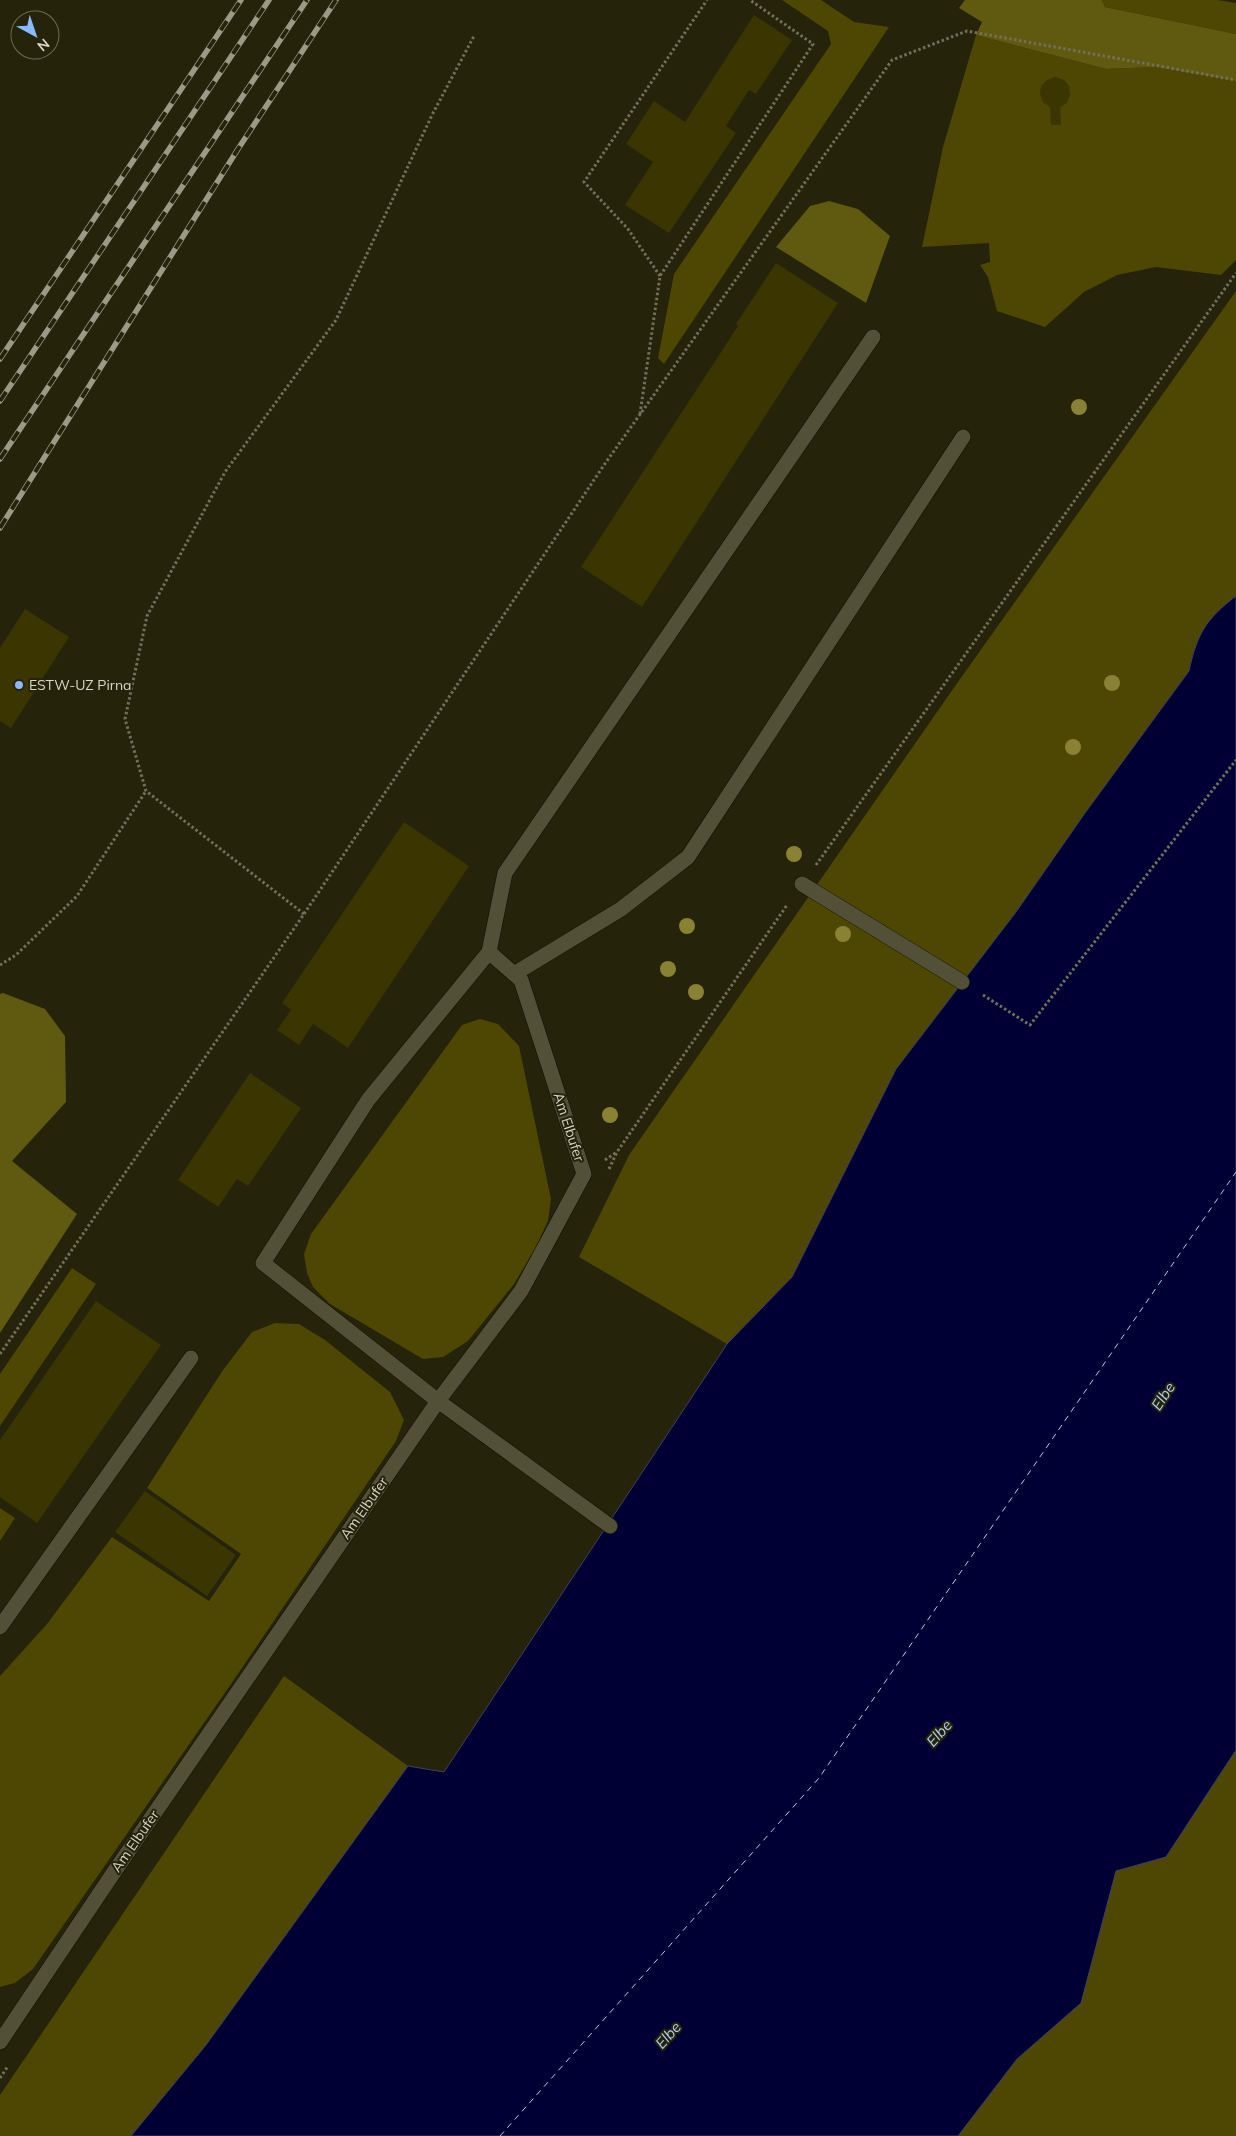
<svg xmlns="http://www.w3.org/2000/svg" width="1236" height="2136" viewBox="0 0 1236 2136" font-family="Mulish,sans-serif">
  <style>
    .green { fill: #4d4703 }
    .forest { fill: #605910 }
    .water { fill: #000034; stroke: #414060 }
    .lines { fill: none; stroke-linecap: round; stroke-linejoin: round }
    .ferry { stroke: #b3ccf0; stroke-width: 1; stroke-dasharray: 6 5; stroke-linecap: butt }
    .building { fill: #3a3501 }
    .service-casing { stroke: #0f0c00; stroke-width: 16 }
    .path { stroke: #72705b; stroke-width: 3; stroke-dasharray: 2.5 2.5; stroke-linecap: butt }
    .service { stroke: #525036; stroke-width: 15 }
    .rail-casing { stroke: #9b9a87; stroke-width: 5.5 }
    .rail { stroke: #25230a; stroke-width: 4; stroke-dasharray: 11; stroke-linecap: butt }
    .tree { fill: #898234 }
    .poi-dot { fill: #8bbafc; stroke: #25230a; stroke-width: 2 }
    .labels { text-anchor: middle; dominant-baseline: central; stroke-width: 4; stroke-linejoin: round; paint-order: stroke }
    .poi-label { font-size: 14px; fill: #d8d7c8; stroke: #25230a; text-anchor: start }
    .street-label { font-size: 14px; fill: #d8d7c8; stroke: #25230a }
    .water-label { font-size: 15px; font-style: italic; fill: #b3ccf0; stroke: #25230a }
  </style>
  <rect width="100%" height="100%" fill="#25230a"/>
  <path class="green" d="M 782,0 L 821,0 L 854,22 L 889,27 L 664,364 L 658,358 L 674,274 L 831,44 L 828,31 Z
    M 1102,0 L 1218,0 L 1236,3 L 1236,34 L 1105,7 Z
    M 976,35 L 1106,69 L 1155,67 L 1236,81 L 1236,260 L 1221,275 L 1156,267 L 1117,275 L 1084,292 L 1045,327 L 997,311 L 988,277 L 980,265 L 990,262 L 989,243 L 922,247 L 943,147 Z
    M 1236,291 L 1236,596 C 1206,619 1197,634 1189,671 L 1085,813 L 1016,912 L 896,1069 L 792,1277 L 727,1344 L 579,1257 L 629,1155 L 953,689 Z
    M 480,1019 L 498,1024 L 519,1046 L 551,1199 L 548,1221 L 535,1249 L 514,1284 L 468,1341 L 443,1357 L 423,1359 L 330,1304 L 313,1287 L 307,1273 L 304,1254 L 311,1234 L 462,1025 Z
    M 72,1268 L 96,1284 L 0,1426 L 0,1374 Z
    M 275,1323 L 299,1324 L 325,1340 L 390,1392 L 404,1420 L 396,1441 L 231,1684 L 33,1969 L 15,1983 L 0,1987 L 0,1676 L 47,1624 L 112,1537 L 209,1601 L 241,1554 L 147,1488 L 223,1370 L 252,1332 Z
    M 0,1508 L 15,1518 L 0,1541 Z
    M 284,1676 L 408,1766 L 206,2045 L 131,2136 L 0,2136 L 0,2095 Z
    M 1236,1750 L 1236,2136 L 958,2136 L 1017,2059 L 1081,2003 L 1116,1871 L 1166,1857 Z"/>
  <path class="forest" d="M 965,0 L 1102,0 L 1105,7 L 1236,34 L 1236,81 L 1155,67 L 1106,69 L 976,35 L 982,22 L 959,8 Z
    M 829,201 L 858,209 L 890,236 L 866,303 L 776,247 L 810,206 Z
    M 3,993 L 45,1009 L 65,1036 L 66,1102 L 12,1161 L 77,1214 L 0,1333 L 0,994 Z"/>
  <path class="water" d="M 1236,596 L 1236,1750 L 1166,1857 L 1116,1871 L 1081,2003 L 1017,2059 L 958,2136 L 131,2136 L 206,2045 L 408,1766 L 444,1772 L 727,1344 L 792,1277 L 896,1069 L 1016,912 L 1085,813 L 1189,671 C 1197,634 1206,619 1236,596 Z"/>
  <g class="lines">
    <path class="ferry" d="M 500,2136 L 819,1778 L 1236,1172"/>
  </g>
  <path class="building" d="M 754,15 L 792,40 L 756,94 L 749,90 L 726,126 L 736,133 L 669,233 L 625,205 L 653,162 L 626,144 L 654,101 L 685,122 Z
    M 1055,77 L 1064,80 L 1069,86 L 1070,95 L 1067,103 L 1060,107 L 1061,125 L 1051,125 L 1050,107 L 1043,102 L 1040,94 L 1041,86 L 1047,80 Z
    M 776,263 L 838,303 L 642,607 L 581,567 L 738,326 L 736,324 Z
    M 25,609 L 69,637 L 11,728 L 0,721 L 0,648 Z
    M 404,822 L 469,866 L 348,1048 L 313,1024 L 299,1045 L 277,1030 L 291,1010 L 282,1003 Z
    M 250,1073 L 301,1108 L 248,1186 L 237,1179 L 218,1207 L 178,1180 Z
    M 96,1301 L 161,1345 L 37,1523 L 0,1497 L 0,1440 Z
    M 145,1491 L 236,1555 L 207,1596 L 115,1532 Z"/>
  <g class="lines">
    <defs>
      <path id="service" d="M 802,884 L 962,982
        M 514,974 L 621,909 L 688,857 L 963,437
        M 610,1526 L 438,1401 L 263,1263 L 368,1100 L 489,952 L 505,873 L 873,337
        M 0,1627 L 191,1358
        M 0,2042 L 114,1872 L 438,1401 L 521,1291 L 584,1174 L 521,980 L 489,952"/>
    </defs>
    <use href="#service" class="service-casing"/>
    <path class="path" d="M 660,276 L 628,229 L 584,182 L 707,0
      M 640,414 L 660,276 L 813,44 L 750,0
      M 816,865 L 1236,273
      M 304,914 L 146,791 L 125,719 L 147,616 L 225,472 L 336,320 L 432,115 L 474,36
      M 0,965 L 16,955 L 77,896 L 146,791
      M 983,995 L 1030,1025 L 1236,760
      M 605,1160 L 617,1152
      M 609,1169 L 617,1152 L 787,905
      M 0,1354 L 304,914 L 604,465 L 892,60 L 967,31 L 1236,80
      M 0,2078 L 8,2066"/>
    <use href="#service" class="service"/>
    <defs>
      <path id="rail" d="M 0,359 L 241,0
        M 0,401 L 269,0
        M 0,459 L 307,0
        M 0,528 L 238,149 L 336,0"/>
    </defs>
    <use href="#rail" class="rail-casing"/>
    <use href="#rail" class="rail"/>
  </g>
  <g class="tree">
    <circle cx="1079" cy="407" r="8"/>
    <circle cx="1112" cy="683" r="8"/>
    <circle cx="1073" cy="747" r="8"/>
    <circle cx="794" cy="854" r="8"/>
    <circle cx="687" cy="926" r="8"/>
    <circle cx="843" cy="934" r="8"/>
    <circle cx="668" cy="969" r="8"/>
    <circle cx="696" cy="992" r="8"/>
    <circle cx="610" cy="1115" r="8"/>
  </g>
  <circle class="poi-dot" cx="19" cy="685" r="5"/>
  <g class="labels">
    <g class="poi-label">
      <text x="29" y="685">ESTW-UZ Pirna</text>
    </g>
    <g class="street-label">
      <text transform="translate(569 1127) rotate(72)">Am Elbufer</text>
      <text transform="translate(364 1508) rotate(-55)">Am Elbufer</text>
      <text transform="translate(135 1841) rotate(-55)">Am Elbufer</text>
    </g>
    <g class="water-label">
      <text transform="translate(1163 1396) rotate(-57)">Elbe</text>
      <text transform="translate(939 1733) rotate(-48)">Elbe</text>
      <text transform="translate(668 2035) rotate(-48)">Elbe</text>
    </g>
  </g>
  <g transform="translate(35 35) rotate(140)"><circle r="24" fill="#25230a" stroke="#6d6b56"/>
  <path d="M0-4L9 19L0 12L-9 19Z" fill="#8bbafc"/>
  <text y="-8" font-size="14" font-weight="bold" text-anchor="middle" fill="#d8d7c8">N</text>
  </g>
</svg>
